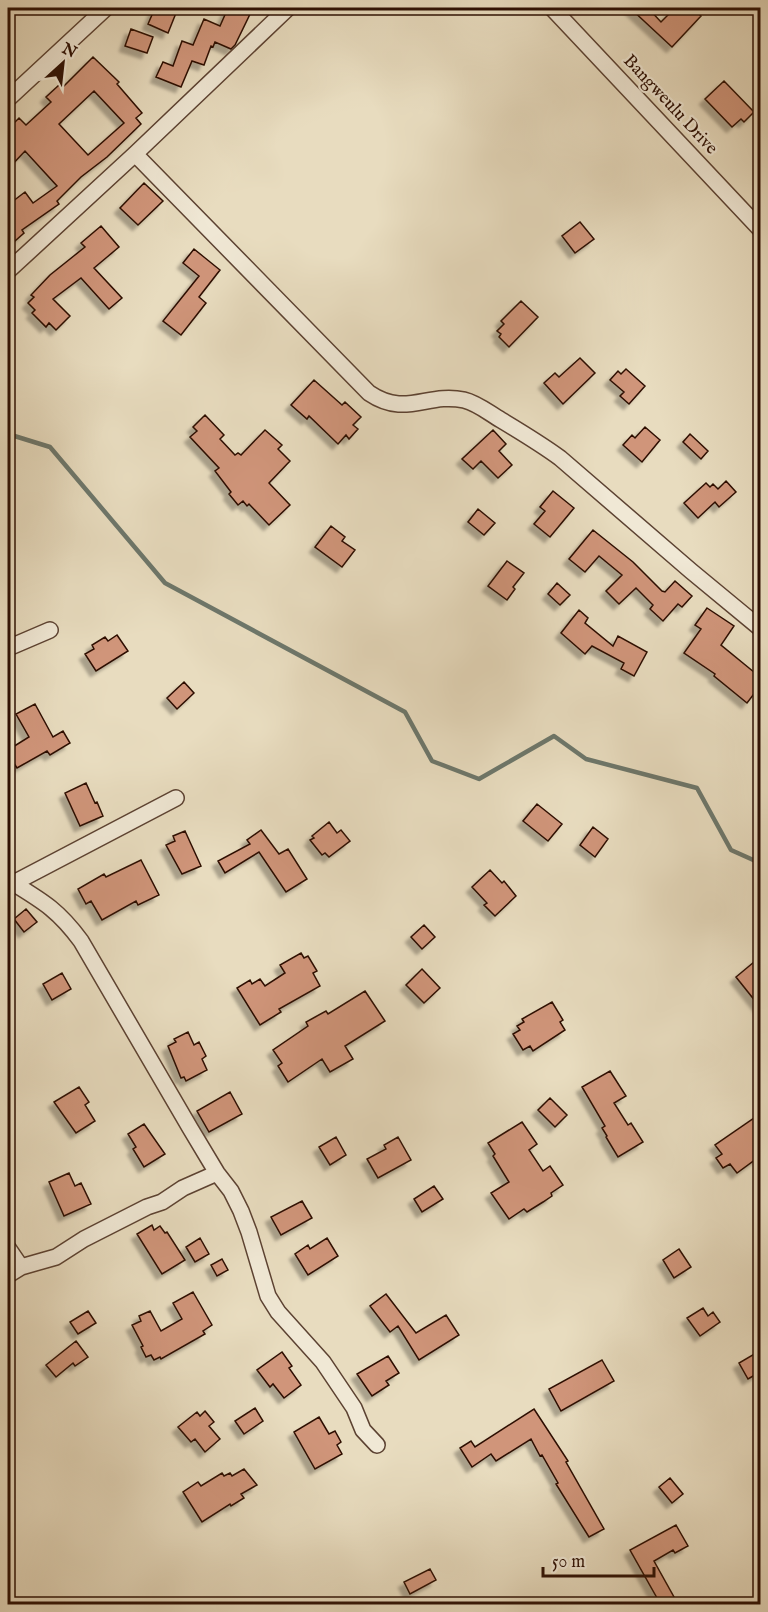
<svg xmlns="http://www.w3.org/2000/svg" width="768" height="1612" viewBox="0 0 768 1612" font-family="'IM FELL English',serif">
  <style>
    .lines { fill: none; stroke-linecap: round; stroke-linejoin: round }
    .stream { stroke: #6d776b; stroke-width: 4.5 }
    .building { fill: #d0957a; stroke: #2d0f03; stroke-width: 1.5; fill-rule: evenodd; filter: url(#shadow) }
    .minor-casing { stroke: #5c4232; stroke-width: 18 }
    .minor { stroke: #f0e8d5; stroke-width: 15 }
    .labels { text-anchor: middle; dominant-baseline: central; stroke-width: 4.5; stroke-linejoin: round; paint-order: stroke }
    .street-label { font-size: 18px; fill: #2d0f03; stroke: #f0e8d5 }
  </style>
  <defs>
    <filter id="shadow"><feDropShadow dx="-5.5" dy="5.5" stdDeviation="1.5" flood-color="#0004"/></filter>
  </defs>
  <rect width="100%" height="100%" fill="#e8dcbf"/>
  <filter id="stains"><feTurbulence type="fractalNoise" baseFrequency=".00333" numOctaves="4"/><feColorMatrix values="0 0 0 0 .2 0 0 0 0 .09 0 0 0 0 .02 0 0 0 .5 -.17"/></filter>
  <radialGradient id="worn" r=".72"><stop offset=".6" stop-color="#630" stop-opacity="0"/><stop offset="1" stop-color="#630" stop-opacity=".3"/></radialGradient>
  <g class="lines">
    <path class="stream" d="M 8,434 L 50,447 L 165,583 L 405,712 L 432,761 L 479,779 L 554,736 L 586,759 L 697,788 L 731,850 L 760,863"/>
  </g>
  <path class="building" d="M 155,8 L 178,8 L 168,33 L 148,24 Z
    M 228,8 L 253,8 L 235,45 L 231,49 L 215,42 L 213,47 L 211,46 L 204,65 L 192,61 L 181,87 L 156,77 L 163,62 L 173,66 L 182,41 L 193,45 L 204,19 L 220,26 Z
    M 630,8 L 648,8 L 661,22 L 675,8 L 693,8 L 701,16 L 672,47 Z
    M 131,29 L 153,37 L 147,53 L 125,46 Z
    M 93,57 L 119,82 L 117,84 L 142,113 L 136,118 L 141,124 L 107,157 L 81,177 L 57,201 L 59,204 L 22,230 L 24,233 L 15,241 L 8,232 L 8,205 L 25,192 L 33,203 L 57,186 L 25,151 L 8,169 L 8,129 L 19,118 L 26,125 L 51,102 L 46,97 L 59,85 L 62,88 ZM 94,91 L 124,123 L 88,155 L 59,124 Z
    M 724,81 L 754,112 L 744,122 L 741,119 L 732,127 L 705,99 Z
    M 144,183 L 163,201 L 138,225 L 120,208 Z
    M 580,222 L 594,239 L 575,253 L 562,236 Z
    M 101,226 L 119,247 L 94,268 L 122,298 L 109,309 L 81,278 L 53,299 L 70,316 L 56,330 L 49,323 L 46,327 L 32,313 L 35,310 L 28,303 L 34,297 L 31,295 L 50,275 L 85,247 L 81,243 Z
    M 194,249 L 220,270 L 199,297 L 206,303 L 181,335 L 163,321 L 199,276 L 183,263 Z
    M 521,301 L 538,317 L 509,347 L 499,337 L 501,334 L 497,331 L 504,324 L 501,321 Z
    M 580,358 L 595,373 L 563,404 L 544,383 L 555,373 L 559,377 Z
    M 626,369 L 645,386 L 629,404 L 620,396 L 624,392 L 610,380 L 618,371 L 621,374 Z
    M 314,380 L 342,405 L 345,402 L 361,417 L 353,425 L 358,429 L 349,439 L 346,435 L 338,444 L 309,416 L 307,419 L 291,405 Z
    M 205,415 L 224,435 L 220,439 L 235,455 L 238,453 L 241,455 L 265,430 L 282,445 L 278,449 L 290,461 L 269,483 L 290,505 L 269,525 L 249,504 L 247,506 L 243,501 L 238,505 L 229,494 L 231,492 L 215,471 L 219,468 L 190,437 L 197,431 L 193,427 Z
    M 645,427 L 660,440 L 642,462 L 623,445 L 632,435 L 635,438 Z
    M 493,430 L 506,444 L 499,451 L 512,465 L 498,478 L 481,461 L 473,469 L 462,459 Z
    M 690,434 L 708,451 L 701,459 L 683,442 Z
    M 726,481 L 736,492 L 719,507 L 715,502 L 698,518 L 684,503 L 706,483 L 710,487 L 713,484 L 718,489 Z
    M 553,491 L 574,508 L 550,537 L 534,524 L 545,511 L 540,507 Z
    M 478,509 L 495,523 L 484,535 L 468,522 Z
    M 331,526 L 345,537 L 342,541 L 355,550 L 342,567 L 315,547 Z
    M 593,530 L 633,562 L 662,591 L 665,592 L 675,581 L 692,596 L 682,607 L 678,604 L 663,621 L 650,609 L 653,605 L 636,588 L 619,604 L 606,591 L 622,575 L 599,556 L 585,572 L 569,559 Z
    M 507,561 L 524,573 L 513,587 L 515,589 L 507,600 L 488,586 Z
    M 557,583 L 570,595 L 560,605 L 548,594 Z
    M 707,608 L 734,626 L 721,645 L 760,677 L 760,686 L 747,703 L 714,676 L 715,674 L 684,653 L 701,629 L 695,625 Z
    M 579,610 L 588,618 L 585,623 L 613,646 L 618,636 L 647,652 L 634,676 L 621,669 L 624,663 L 592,646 L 585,654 L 561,633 Z
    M 117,635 L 128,651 L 96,671 L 85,654 L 94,649 L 92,645 L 105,637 L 108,641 Z
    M 184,682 L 194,693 L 177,709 L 167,698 Z
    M 35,704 L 53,737 L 63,731 L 70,743 L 50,755 L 47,751 L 17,768 L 12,760 L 8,763 L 8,750 L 29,737 L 16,714 Z
    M 86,783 L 95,803 L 97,802 L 103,816 L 80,826 L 65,793 Z
    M 537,804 L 562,824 L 548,841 L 523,821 Z
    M 329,822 L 337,833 L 341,830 L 350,841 L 329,857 L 325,853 L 322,855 L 310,840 L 314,838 L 312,836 Z
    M 593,827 L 608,839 L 595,857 L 580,845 Z
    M 261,830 L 279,854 L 288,849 L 307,879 L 286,892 L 259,852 L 225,873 L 218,861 L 250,844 L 247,840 Z
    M 185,831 L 201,866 L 182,874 L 166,845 L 175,841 L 173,836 Z
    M 141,860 L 159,895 L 138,905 L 136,901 L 102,920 L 91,901 L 86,904 L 78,889 L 104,874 L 106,877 Z
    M 490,870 L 502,883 L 504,881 L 516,896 L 495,916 L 484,905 L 487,903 L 472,887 Z
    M 26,909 L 37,922 L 24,932 L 14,919 Z
    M 424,925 L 435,937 L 422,949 L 411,937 Z
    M 301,953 L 304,958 L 308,956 L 317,971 L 313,973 L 320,986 L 279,1009 L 281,1012 L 260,1025 L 237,988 L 250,980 L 252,984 L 260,979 L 265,986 L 285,973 L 280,965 Z
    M 760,957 L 760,980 L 756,984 L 760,991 L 760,1007 L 736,977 Z
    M 422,969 L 440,988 L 424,1003 L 406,985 Z
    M 62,973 L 71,989 L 52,1000 L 43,984 Z
    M 365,991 L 385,1021 L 345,1046 L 353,1059 L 330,1072 L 322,1059 L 288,1082 L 278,1066 L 282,1063 L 273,1050 L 308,1026 L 306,1022 L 326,1011 L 328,1014 Z
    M 552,1002 L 563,1020 L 560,1022 L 565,1030 L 533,1051 L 530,1046 L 523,1050 L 513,1034 L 520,1030 L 517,1026 L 524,1022 L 522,1019 Z
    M 188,1032 L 194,1045 L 199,1042 L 206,1056 L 202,1059 L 207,1070 L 186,1081 L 184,1077 L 181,1078 L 168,1046 L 176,1042 L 174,1039 Z
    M 610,1071 L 626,1096 L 614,1103 L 628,1125 L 631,1123 L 643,1142 L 618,1157 L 606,1137 L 607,1136 L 602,1128 L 605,1126 L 582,1087 Z
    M 79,1087 L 89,1102 L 85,1105 L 95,1121 L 76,1133 L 54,1102 Z
    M 230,1092 L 242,1114 L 209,1132 L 197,1111 Z
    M 550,1098 L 567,1115 L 555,1127 L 538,1110 Z
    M 760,1114 L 760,1156 L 737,1173 L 730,1164 L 723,1168 L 716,1158 L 722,1154 L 715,1145 Z
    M 522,1122 L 537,1144 L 529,1150 L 543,1171 L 550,1166 L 563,1185 L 551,1193 L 552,1196 L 543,1202 L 527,1212 L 524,1209 L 509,1219 L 491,1193 L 509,1182 L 493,1156 L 495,1154 L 488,1143 Z
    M 144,1124 L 165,1154 L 144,1167 L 133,1149 L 136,1147 L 128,1134 Z
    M 336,1137 L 346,1155 L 330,1165 L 319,1147 Z
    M 398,1137 L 411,1160 L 378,1178 L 367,1159 L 386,1149 L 384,1145 Z
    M 69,1173 L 75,1186 L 81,1183 L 91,1204 L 64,1216 L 49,1182 Z
    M 434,1186 L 443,1199 L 422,1212 L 414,1199 Z
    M 302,1201 L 312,1218 L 281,1235 L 271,1217 Z
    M 152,1225 L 154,1230 L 160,1226 L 165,1233 L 167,1232 L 185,1260 L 162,1274 L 137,1234 Z
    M 200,1238 L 209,1254 L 195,1262 L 186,1247 Z
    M 327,1238 L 338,1256 L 308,1275 L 295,1254 L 308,1245 L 310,1249 Z
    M 679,1249 L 691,1267 L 674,1278 L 663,1260 Z
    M 222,1259 L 228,1270 L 217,1276 L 211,1265 Z
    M 193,1292 L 212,1325 L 203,1331 L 205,1334 L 161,1359 L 160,1357 L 154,1360 L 151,1355 L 146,1357 L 141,1347 L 143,1346 L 132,1325 L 141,1321 L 139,1316 L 150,1311 L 161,1331 L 182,1319 L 173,1303 Z
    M 386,1294 L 416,1333 L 446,1315 L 459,1335 L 419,1360 L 398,1326 L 390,1332 L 370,1306 Z
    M 703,1308 L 708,1316 L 713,1312 L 720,1322 L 700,1336 L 687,1318 Z
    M 88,1311 L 96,1323 L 78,1334 L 70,1322 Z
    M 76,1341 L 88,1357 L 75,1366 L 73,1363 L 56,1377 L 46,1365 Z
    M 282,1352 L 292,1366 L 289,1368 L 301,1385 L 284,1398 L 273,1384 L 270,1387 L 257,1370 Z
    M 756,1353 L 760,1361 L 760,1372 L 748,1379 L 739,1363 Z
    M 388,1356 L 399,1373 L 386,1381 L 389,1385 L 372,1396 L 357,1374 Z
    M 602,1360 L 614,1381 L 561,1411 L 549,1389 Z
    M 255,1408 L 263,1421 L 244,1434 L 235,1421 Z
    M 534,1409 L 568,1461 L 566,1462 L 604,1529 L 589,1537 L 556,1484 L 558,1483 L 542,1455 L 540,1456 L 531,1439 L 496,1461 L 491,1454 L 472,1467 L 460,1448 L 471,1441 L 475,1447 Z
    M 205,1411 L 214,1422 L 209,1426 L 220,1439 L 205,1452 L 195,1439 L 191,1442 L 178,1427 L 197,1412 L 200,1416 Z
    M 319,1417 L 329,1434 L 335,1431 L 341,1442 L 337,1445 L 342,1454 L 315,1469 L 294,1432 Z
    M 244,1469 L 257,1485 L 241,1494 L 244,1498 L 231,1506 L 230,1504 L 202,1522 L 183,1492 L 198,1482 L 201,1486 L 222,1473 L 224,1476 L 230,1473 L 232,1476 Z
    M 670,1478 L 683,1494 L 672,1503 L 659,1487 Z
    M 676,1525 L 688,1546 L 675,1553 L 673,1550 L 654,1561 L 674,1597 L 661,1605 L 630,1550 Z
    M 430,1569 L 436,1580 L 410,1594 L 404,1582 Z"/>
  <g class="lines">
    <defs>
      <path id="minor" d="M 552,8 L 760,229
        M 8,99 L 106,8
        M 135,154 L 369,393 C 406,418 427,392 464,400 C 477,403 489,413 501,420 C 521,432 541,444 560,458 L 691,571 L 760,628
        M 8,271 L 135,154 L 288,8
        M 8,648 L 50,630
        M 13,883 C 44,902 59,911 81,941 L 190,1128 L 217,1173 L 231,1191 L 241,1211 L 249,1232 L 268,1296 L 278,1312 L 323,1362 L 354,1408 L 363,1430 L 377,1445
        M 8,886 L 176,798
        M 8,1248 L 21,1267
        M 8,1275 L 21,1267 L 56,1257 L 84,1239 L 147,1207 L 162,1202 L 183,1188 L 217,1173"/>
    </defs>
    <use href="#minor" class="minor-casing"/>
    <use href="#minor" class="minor"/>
  </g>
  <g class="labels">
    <g class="street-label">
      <text transform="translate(670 105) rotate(47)">Bangweulu Drive</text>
    </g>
  </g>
  <rect width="768" height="1612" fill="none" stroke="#e8dcbf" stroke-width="30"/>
  <rect x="9" y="9" width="750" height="1594" fill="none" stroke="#2d0f03" stroke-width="3"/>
  <rect x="15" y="15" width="738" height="1582" fill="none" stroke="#2d0f03" stroke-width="1.5"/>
  <g transform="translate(63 63) rotate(27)" stroke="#f0e8d5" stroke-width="4.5" paint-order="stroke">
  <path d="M0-4.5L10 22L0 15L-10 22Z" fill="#2d0f03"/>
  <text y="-9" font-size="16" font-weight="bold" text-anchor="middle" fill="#2d0f03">N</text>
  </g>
  <path d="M543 1567v9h111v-9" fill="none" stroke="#2d0f03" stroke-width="3"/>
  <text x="552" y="1567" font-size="18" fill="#2d0f03" stroke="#f0e8d5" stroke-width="4.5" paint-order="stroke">50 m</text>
  <rect width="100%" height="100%" filter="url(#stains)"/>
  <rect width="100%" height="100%" fill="url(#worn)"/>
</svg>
